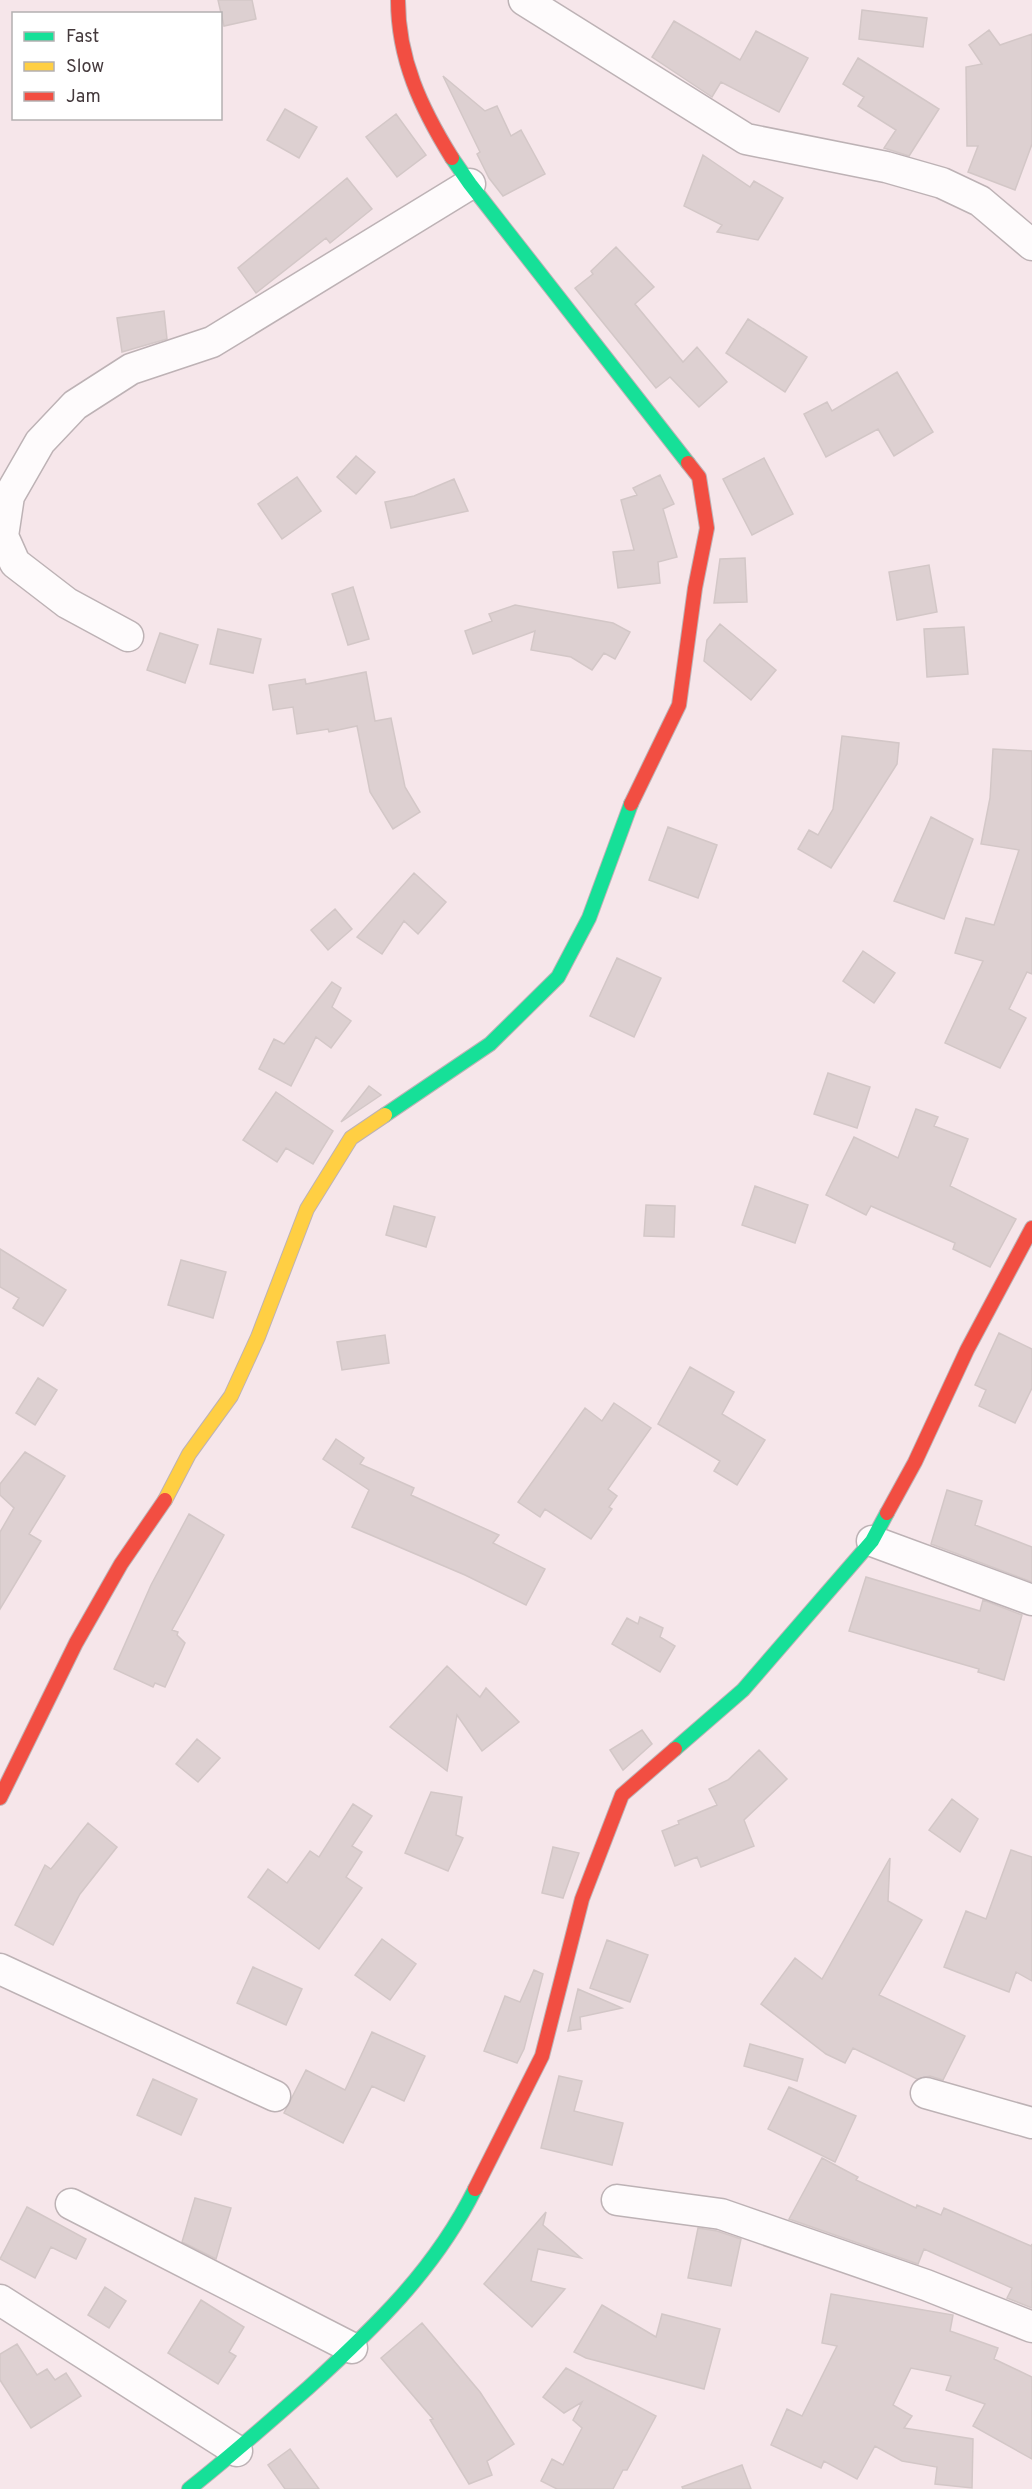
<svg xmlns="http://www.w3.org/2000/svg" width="1032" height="2489" viewBox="0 0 1032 2489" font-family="Overpass,sans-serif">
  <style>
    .building { fill: #ddd0d1; stroke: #d3c7c7; stroke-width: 1.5 }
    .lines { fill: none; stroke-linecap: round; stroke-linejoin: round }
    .street-casing { stroke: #bdb2b5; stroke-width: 33 }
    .fast-casing { stroke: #bdb2b5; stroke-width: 16 }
    .slow-casing { stroke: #bdb2b5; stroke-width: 16 }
    .jam-casing { stroke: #bdb2b5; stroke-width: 16 }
    .street { stroke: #fefbfc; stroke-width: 30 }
    .fast { stroke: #16e098; stroke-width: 14 }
    .slow { stroke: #ffcf43; stroke-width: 14 }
    .jam { stroke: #f24e42; stroke-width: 14 }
  </style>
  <rect width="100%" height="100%" fill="#f6e6ea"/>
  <path class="building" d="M 218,0 L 252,0 L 256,19 L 224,26 Z
    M 862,10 L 927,18 L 923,47 L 859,39 Z
    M 674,21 L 740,60 L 756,31 L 808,58 L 779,112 L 721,82 L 712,97 L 652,57 Z
    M 989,30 L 1000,45 L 1032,34 L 1032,144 L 1015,190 L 968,172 L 978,146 L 967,146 L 966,67 L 982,64 L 969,45 Z
    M 858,58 L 939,109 L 909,156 L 884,148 L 896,130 L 858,106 L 864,97 L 843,84 Z
    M 443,76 L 485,111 L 497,106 L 511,136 L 521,130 L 545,174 L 503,196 L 489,178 L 477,154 L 480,152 Z
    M 285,109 L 317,127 L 299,158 L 267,140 Z
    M 396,114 L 426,155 L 397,177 L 366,137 Z
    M 703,155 L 750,187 L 754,181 L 783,198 L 758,240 L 717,232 L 722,225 L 684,206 Z
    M 347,178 L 372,209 L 330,243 L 326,238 L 256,293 L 238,268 Z
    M 616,247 L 654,287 L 635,304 L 683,362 L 697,347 L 727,382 L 699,407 L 670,377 L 656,388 L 575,288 L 593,274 L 591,271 Z
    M 164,311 L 167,339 L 122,352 L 117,318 Z
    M 748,319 L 807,357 L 785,392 L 726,353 Z
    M 897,372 L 933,432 L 894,456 L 878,429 L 826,457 L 804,414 L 827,402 L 832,411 Z
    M 356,456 L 375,472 L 356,494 L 337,477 Z
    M 764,458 L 793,514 L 752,535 L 723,479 Z
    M 660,475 L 674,504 L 663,509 L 677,557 L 658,562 L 660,583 L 618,588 L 613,552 L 634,550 L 621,500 L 637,495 L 633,488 Z
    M 297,477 L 321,511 L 282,539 L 258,504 Z
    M 454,479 L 468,511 L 391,528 L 385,502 L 414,496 Z
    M 745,558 L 747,602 L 714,603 L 720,559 Z
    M 929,565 L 937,612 L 897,620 L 889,572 Z
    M 353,587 L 369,639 L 348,645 L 332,594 Z
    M 515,605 L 613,623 L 630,632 L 615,659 L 604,653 L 592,670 L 571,657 L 531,650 L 535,631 L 473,654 L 465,631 L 492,621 L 489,614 Z
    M 720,624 L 776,670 L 751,700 L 704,661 L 707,640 Z
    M 964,627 L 968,674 L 927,677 L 924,629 Z
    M 218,629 L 261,639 L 253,673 L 210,664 Z
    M 160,633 L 198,645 L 185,683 L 147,670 Z
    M 366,672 L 375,721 L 391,718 L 405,787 L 420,812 L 393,829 L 370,792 L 357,726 L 329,732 L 328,729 L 297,734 L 293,707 L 273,710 L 269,685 L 305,679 L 306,684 Z
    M 842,736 L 899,743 L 897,764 L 831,868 L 798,849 L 809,830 L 818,835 L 833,809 Z
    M 993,749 L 1032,751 L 1032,974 L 1027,972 L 1009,1009 L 1026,1018 L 1000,1068 L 945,1043 L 983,961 L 955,953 L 966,918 L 994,925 L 1019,850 L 981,844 L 990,798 Z
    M 931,817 L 973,839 L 944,919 L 894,901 Z
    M 668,827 L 717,845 L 698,898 L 649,880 Z
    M 414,873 L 446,902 L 418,934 L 404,921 L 382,954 L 357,937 Z
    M 335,909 L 352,929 L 328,950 L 311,930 Z
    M 863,951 L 895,973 L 874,1003 L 843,981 Z
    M 617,958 L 661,978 L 634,1037 L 590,1016 Z
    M 332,982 L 341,988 L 332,1007 L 351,1021 L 331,1048 L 316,1037 L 291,1086 L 259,1069 L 274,1039 L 284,1044 Z
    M 828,1073 L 870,1087 L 857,1128 L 814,1114 Z
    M 369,1086 L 381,1095 L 341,1122 L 344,1118 Z
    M 276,1092 L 333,1131 L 313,1164 L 286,1148 L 277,1162 L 243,1140 Z
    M 916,1109 L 938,1117 L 934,1126 L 968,1139 L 950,1186 L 1016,1219 L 990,1267 L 953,1249 L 955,1243 L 871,1206 L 866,1215 L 826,1195 L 854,1137 L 898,1158 Z
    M 755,1186 L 808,1205 L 795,1243 L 742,1225 Z
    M 646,1205 L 675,1206 L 674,1237 L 644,1236 Z
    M 394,1206 L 435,1217 L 426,1247 L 386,1235 Z
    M 0,1249 L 66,1290 L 43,1326 L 13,1308 L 19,1298 L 0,1287 Z
    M 181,1260 L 226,1272 L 213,1318 L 168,1305 Z
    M 999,1333 L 1032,1349 L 1032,1388 L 1015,1423 L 979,1406 L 986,1390 L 975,1385 Z
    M 385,1335 L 389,1363 L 342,1370 L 337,1342 Z
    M 690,1367 L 734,1392 L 722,1414 L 765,1440 L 737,1485 L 714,1471 L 720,1461 L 658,1424 Z
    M 38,1378 L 57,1390 L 35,1425 L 16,1413 Z
    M 614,1403 L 651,1428 L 608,1489 L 617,1496 L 609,1507 L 612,1509 L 591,1539 L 545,1509 L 540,1517 L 518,1502 L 585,1408 L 602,1421 Z
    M 336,1439 L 364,1458 L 360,1464 L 414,1488 L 411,1495 L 499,1535 L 493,1543 L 545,1569 L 526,1605 L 465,1575 L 352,1527 L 369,1490 L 323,1459 Z
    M 25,1452 L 65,1476 L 29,1534 L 41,1541 L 0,1609 L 0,1532 L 14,1508 L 0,1495 L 0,1484 Z
    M 947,1490 L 982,1501 L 975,1525 L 1032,1547 L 1032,1582 L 931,1544 Z
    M 189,1514 L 224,1535 L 172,1630 L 178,1632 L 177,1635 L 185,1643 L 165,1687 L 155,1683 L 153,1687 L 114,1669 L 151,1585 Z
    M 866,1577 L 980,1611 L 983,1600 L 1022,1615 L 1004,1680 L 978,1672 L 979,1669 L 849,1631 Z
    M 640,1617 L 663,1628 L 660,1637 L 675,1646 L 660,1672 L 612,1644 L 627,1618 L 638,1624 Z
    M 447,1666 L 480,1697 L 486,1688 L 519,1722 L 482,1751 L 457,1715 L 447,1771 L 390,1727 Z
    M 642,1730 L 652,1744 L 623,1770 L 610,1750 Z
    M 197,1739 L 220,1758 L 198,1782 L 176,1764 Z
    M 759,1750 L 787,1779 L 744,1820 L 754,1846 L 701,1867 L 697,1857 L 675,1866 L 662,1831 L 679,1824 L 678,1821 L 717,1805 L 709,1789 L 728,1780 Z
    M 431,1792 L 462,1797 L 456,1835 L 463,1838 L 448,1871 L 405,1853 Z
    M 952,1799 L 978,1819 L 960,1852 L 929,1830 Z
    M 353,1804 L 372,1816 L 352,1846 L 362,1852 L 346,1877 L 362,1888 L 319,1949 L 248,1897 L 268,1869 L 287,1883 L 310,1851 L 319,1857 Z
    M 88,1823 L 117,1847 L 80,1894 L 53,1945 L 15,1925 L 45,1865 L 51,1869 Z
    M 553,1847 L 579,1853 L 563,1898 L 542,1893 Z
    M 1011,1850 L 1032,1857 L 1032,1981 L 1016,1972 L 1009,1992 L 944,1967 L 966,1911 L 986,1919 Z
    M 890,1858 L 888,1901 L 922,1920 L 879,1995 L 965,2036 L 943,2080 L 930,2076 L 917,2079 L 853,2048 L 845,2063 L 826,2054 L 761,2004 L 795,1958 L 822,1979 Z
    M 382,1939 L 416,1964 L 390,2000 L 355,1975 Z
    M 607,1940 L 648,1955 L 630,2002 L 590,1988 Z
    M 253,1967 L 302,1989 L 286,2025 L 237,2003 Z
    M 534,1970 L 543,1974 L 524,2049 L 517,2063 L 484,2051 L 505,1996 L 520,2002 Z
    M 578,1989 L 622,2008 L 580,2017 L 581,2029 L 568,2031 Z
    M 372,2032 L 425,2056 L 404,2101 L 372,2086 L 343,2143 L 284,2113 L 306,2070 L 345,2090 Z
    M 750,2044 L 803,2059 L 797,2081 L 744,2066 Z
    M 559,2076 L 582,2081 L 574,2111 L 623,2123 L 612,2165 L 541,2148 Z
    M 153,2079 L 197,2099 L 181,2135 L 137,2115 Z
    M 789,2087 L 856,2116 L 835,2162 L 768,2129 Z
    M 822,2158 L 858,2177 L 856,2180 L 916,2208 L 917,2205 L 941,2215 L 944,2208 L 1031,2246 L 1032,2244 L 1032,2308 L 1007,2298 L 1012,2288 L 924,2249 L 918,2264 L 789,2219 Z
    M 195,2198 L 231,2208 L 216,2259 L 182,2242 Z
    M 27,2207 L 86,2239 L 76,2259 L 51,2247 L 35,2278 L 0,2259 Z
    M 546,2212 L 543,2225 L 581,2258 L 538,2249 L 531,2281 L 565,2289 L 532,2327 L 484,2284 Z
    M 698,2228 L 717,2231 L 741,2239 L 731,2286 L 688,2278 Z
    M 105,2287 L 126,2301 L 109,2328 L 88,2315 Z
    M 831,2294 L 953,2315 L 950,2331 L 998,2348 L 994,2359 L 1032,2377 L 1032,2459 L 973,2426 L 985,2404 L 946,2390 L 951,2376 L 911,2368 L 893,2405 L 912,2416 L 904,2428 L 973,2439 L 972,2488 L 935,2484 L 937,2467 L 902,2461 L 875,2446 L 857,2479 L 824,2461 L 821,2468 L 771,2445 L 787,2409 L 802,2416 L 837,2346 L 822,2343 Z
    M 201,2300 L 244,2327 L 229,2352 L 236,2356 L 218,2384 L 168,2353 Z
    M 602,2305 L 656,2337 L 662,2314 L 720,2329 L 704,2389 L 586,2358 L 574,2352 Z
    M 422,2323 L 480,2392 L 514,2444 L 487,2461 L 492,2475 L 469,2484 L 430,2420 L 433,2419 L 381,2358 Z
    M 17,2344 L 37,2375 L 47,2369 L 55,2380 L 66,2373 L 81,2396 L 31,2428 L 0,2380 L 0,2354 Z
    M 566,2368 L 656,2416 L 627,2470 L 623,2470 L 613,2489 L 557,2489 L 541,2481 L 552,2459 L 563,2465 L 582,2428 L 573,2420 L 582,2402 L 564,2413 L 543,2397 Z
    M 290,2449 L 319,2489 L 285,2489 L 268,2465 Z
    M 742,2465 L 751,2489 L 683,2489 L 682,2487 Z"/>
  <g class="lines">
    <defs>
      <path id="street" d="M 524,0 L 746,139 L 886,167 L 942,183 L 980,201 L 1032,245
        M 128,636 L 67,603 L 15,563 L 3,536 L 9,496 L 40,442 L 75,405 L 131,369 L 212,342 L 470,184
        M 872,1541 L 1032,1600
        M 0,1969 L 275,2096
        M 926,2093 L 1032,2123
        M 617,2200 L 721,2214 L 926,2285 L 1032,2327
        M 71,2204 L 352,2348
        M 0,2300 L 237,2451"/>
      <path id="fast" d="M 452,158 L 470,184 L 688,463
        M 385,1115 L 490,1044 L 558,977 L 589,918 L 631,804
        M 675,1749 L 743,1690 L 872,1541 L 887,1513
        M 189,2489 C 230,2457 269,2422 308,2388 C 374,2328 435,2270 475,2189"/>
      <path id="slow" d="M 165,1500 L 189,1454 L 231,1396 L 258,1337 L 307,1209 L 351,1138 L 385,1115"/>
      <path id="jam" d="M 398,0 C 398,59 421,108 452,158
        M 631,804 L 679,705 L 695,588 L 707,528 L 699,477 L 688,463
        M 887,1513 L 915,1462 L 967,1350 L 1032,1228
        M 0,1798 L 76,1643 L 121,1564 L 165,1500
        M 475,2189 L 542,2056 L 582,1899 L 622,1795 L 675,1749"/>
    </defs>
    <use href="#street" class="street-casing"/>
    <use href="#fast" class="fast-casing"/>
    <use href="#slow" class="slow-casing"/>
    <use href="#jam" class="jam-casing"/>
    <use href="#street" class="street"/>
    <use href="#fast" class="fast"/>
    <use href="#slow" class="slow"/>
    <use href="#jam" class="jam"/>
  </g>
  <rect x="12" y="12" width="210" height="108" fill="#ffffff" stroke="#b4b0b1" stroke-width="1.5"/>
  <rect x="24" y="32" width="30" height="9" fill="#16e098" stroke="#b4b0b1" stroke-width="1.5"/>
  <text x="66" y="42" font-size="18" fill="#44393c">Fast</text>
  <rect x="24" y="62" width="30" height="9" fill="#ffcf43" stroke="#b4b0b1" stroke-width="1.5"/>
  <text x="66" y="72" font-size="18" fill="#44393c">Slow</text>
  <rect x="24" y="92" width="30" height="9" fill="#f24e42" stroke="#b4b0b1" stroke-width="1.5"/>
  <text x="66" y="102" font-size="18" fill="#44393c">Jam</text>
</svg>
